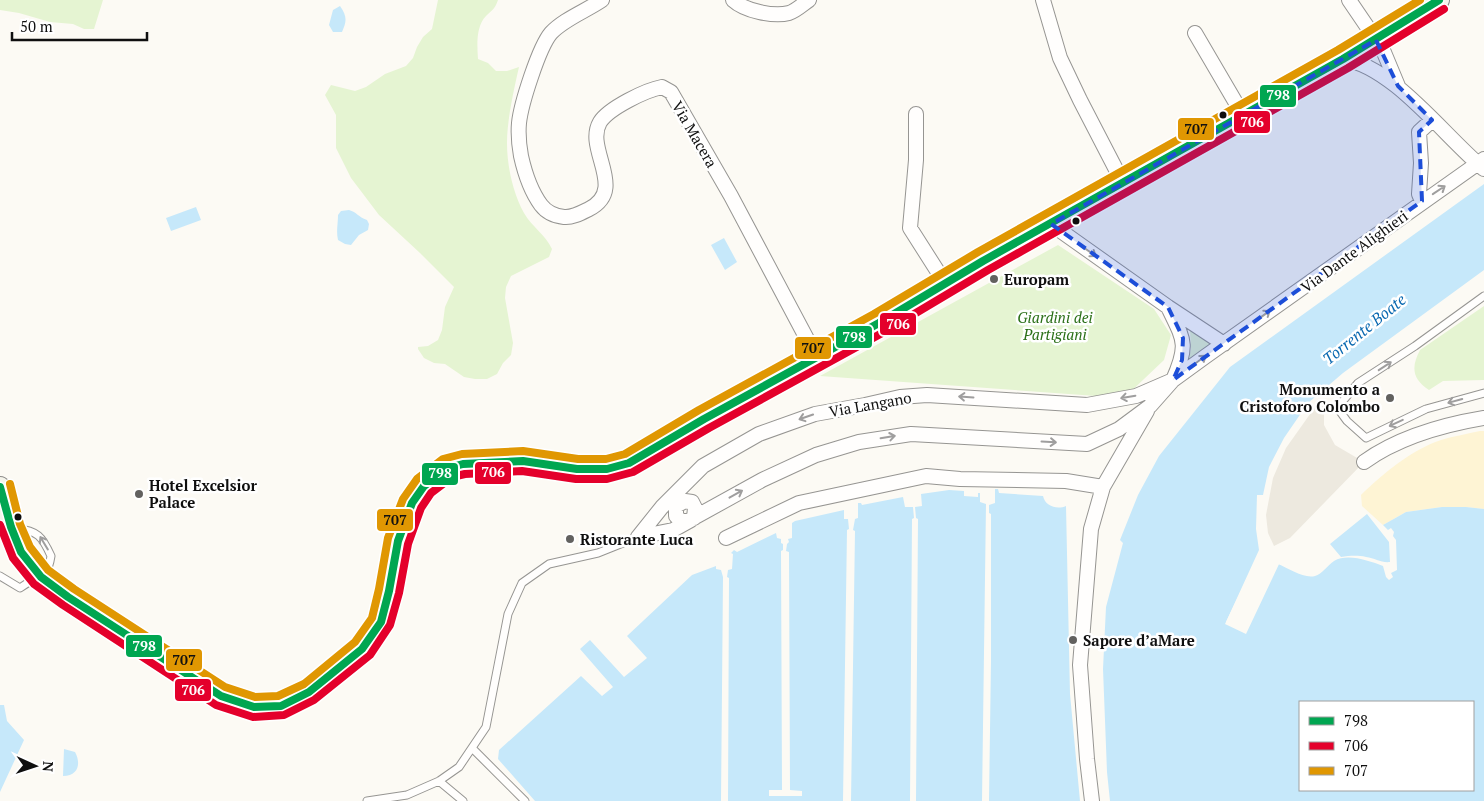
<svg xmlns="http://www.w3.org/2000/svg" width="1484" height="801" viewBox="0 0 1484 801" font-family="'PT Serif',serif">
  <style>
    .green { fill: #e5f4d2 }
    .sand { fill: #fef4d4 }
    .plaza { fill: #ede9df }
    .water { fill: #c6e8fa; fill-rule: evenodd }
    .pier { fill: #fcfaf4 }
    .lines { fill: none; stroke-linecap: round; stroke-linejoin: round }
    .lane-casing { stroke: #969592; stroke-width: 9 }
    .street-casing { stroke: #969592; stroke-width: 16 }
    .secondary-casing { stroke: #8c8b89; stroke-width: 22 }
    .lane { stroke: #fffefd; stroke-width: 7 }
    .street { stroke: #fffefd; stroke-width: 14 }
    .secondary { stroke: #f5f4eb; stroke-width: 20 }
    .bus-1-casing { stroke: #fff; stroke-width: 11 }
    .bus-2-casing { stroke: #fff; stroke-width: 11 }
    .bus-3-casing { stroke: #fff; stroke-width: 11 }
    .bus-1 { stroke: #00a651; stroke-width: 8 }
    .bus-2 { stroke: #e4002b; stroke-width: 8 }
    .bus-3 { stroke: #e09702; stroke-width: 8 }
    .oneway { stroke: #9f9e9e }
    .marked { fill: #1d4ed8; fill-opacity: 0.2; stroke: #1d4ed8; stroke-width: 4; stroke-dasharray: 10 6; stroke-linejoin: round }
    .bus-dot { fill: #0f0f0f; stroke: #fff; stroke-width: 2 }
    .poi-dot { fill: #62615f; stroke: #fff; stroke-width: 2 }
    .labels { text-anchor: middle; dominant-baseline: central; stroke-width: 5; stroke-linejoin: round; paint-order: stroke }
    .street-label { font-size: 15px; fill: #0f0f0f; stroke: #fff }
    .poi-label { font-size: 15px; font-weight: bold; fill: #0f0f0f; stroke: #fff; text-anchor: start }
    .park-label { font-size: 15px; font-style: italic; fill: #2a6f17; stroke: #fff }
    .water-label { font-size: 16px; font-style: italic; fill: #0968b0; stroke: #fff }
    .line-badge { stroke: #fff; stroke-width: 2 }
    .badge-label { font-size: 14px; text-anchor: middle; font-weight: bold; fill: #fff }
    .pale-badge-label { font-size: 14px; text-anchor: middle; font-weight: bold; fill: #111 }
  </style>
  <rect width="100%" height="100%" fill="#fcfaf4"/>
  <path class="green" d="M 0,0 L 103,0 L 94,29 L 84,29 L 73,24 L 50,22 L 19,13 L 0,10 Z
    M 438,0 L 498,0 C 495,9 492,10 486,16 C 476,26 477,45 478,59 L 488,63 L 496,71 L 507,71 L 519,67 C 514,89 507,120 507,143 C 507,166 513,193 524,213 C 532,227 545,234 552,249 L 549,257 L 511,276 L 506,287 L 505,298 L 513,343 L 511,355 L 503,363 L 497,374 L 487,379 L 475,379 L 464,377 L 445,364 L 434,363 L 424,358 L 418,349 L 418,347 L 428,346 L 438,340 L 442,330 L 445,307 L 454,287 L 420,253 L 379,215 L 351,178 L 336,148 L 336,115 L 325,95 L 331,85 L 355,91 L 366,87 L 385,74 L 406,66 L 413,58 L 417,47 L 423,37 L 432,29 Z
    M 1058,245 L 1154,309 L 1171,335 L 1164,360 L 1124,398 L 820,376 Z
    M 1484,306 L 1484,380 L 1443,381 L 1429,390 C 1412,379 1411,367 1420,350 Z
    M 1190,329 L 1212,343 L 1188,363 L 1191,349 Z"/>
  <path class="sand" d="M 1480,431 L 1484,431 L 1484,509 L 1466,507 L 1442,507 L 1406,512 L 1383,525 L 1362,506 L 1361,495 C 1384,473 1411,450 1441,440 C 1454,436 1467,434 1480,431 Z"/>
  <path class="plaza" d="M 1320,400 L 1324,403 L 1324,425 L 1335,445 L 1364,462 L 1290,538 L 1274,546 L 1268,533 L 1266,515 L 1273,478 L 1286,448 Z"/>
  <path class="water" d="M 340,6 C 347,16 347,21 342,32 L 333,32 L 329,25 L 333,10 Z
    M 1484,184 L 1484,270 L 1343,373 L 1308,403 L 1284,438 L 1269,467 L 1263,495 L 1257,495 L 1256,529 L 1259,550 L 1226,622 L 1245,633 L 1278,564 C 1288,568 1304,579 1315,576 C 1322,574 1328,565 1334,561 C 1348,553 1369,561 1383,566 L 1386,577 L 1389,580 L 1393,577 L 1391,573 L 1397,570 L 1396,540 L 1393,536 L 1394,532 L 1391,528 L 1388,530 L 1383,525 L 1406,512 L 1442,507 L 1466,507 L 1484,509 L 1484,801 L 1110,801 L 1107,772 L 1103,669 L 1106,607 L 1123,543 L 1120,540 L 1138,495 L 1159,456 L 1230,367 ZM 1300,702 L 1473,702 L 1473,790 L 1300,790 Z
    M 196,207 L 201,220 L 171,231 L 166,218 Z
    M 349,210 C 357,212 358,217 367,220 L 369,224 L 368,230 L 359,235 L 351,245 L 345,244 L 338,240 C 336,231 338,224 338,215 L 341,211 Z
    M 724,238 L 737,262 L 725,270 L 711,245 Z
    M 995,489 L 998,489 L 999,493 L 1043,496 C 1045,506 1057,510 1066,506 L 1070,694 L 1080,801 L 989,801 L 991,661 L 991,514 L 989,513 L 989,505 L 995,503 Z
    M 949,490 L 964,491 L 964,496 L 978,497 L 978,493 L 980,493 L 980,502 L 986,504 L 982,801 L 916,801 L 918,519 L 916,518 L 915,507 L 922,506 L 921,494 Z
    M 903,497 L 905,507 L 913,507 L 914,518 L 912,519 L 910,801 L 851,801 L 855,531 L 853,530 L 855,519 L 858,518 L 858,503 L 861,503 L 862,505 Z
    M 844,510 L 844,519 L 848,519 L 849,529 L 847,530 L 843,801 L 728,801 L 729,578 L 727,577 L 728,570 L 732,569 L 733,554 L 731,553 L 734,550 L 737,552 L 776,533 L 777,538 L 781,539 L 781,543 L 783,544 L 783,550 L 781,551 L 782,790 L 769,790 L 769,796 L 802,796 L 802,791 L 790,790 L 789,552 L 786,551 L 787,544 L 789,542 L 788,539 L 792,538 L 792,523 L 795,521 Z
    M 1367,514 L 1389,542 L 1390,562 C 1381,563 1375,558 1366,557 C 1357,555 1349,556 1341,557 L 1330,544 Z
    M 716,566 L 716,569 L 721,570 L 723,577 L 721,801 L 535,801 L 498,759 L 499,750 L 581,676 L 602,696 L 613,687 L 580,649 L 590,640 L 624,677 L 647,658 L 627,636 L 692,575 Z
    M 0,705 L 4,705 L 7,721 L 24,740 L 0,792 Z
    M 64,749 L 75,752 C 81,763 79,776 63,776 Z"/>
  <path class="pier" d="M 1260,551 L 1229,621 L 1244,630 L 1276,563 L 1280,562 L 1246,634 L 1225,624 Z"/>
  <g class="lines">
    <defs>
      <path id="lane" d="M 1484,296 L 1415,346 L 1358,383 L 1341,403 L 1339,410 L 1347,421 L 1366,438 L 1426,409 L 1484,393
        M 0,576 L 20,588 C 38,574 47,582 51,556 C 42,536 38,531 15,528
        M 472,748 L 525,801
        M 439,781 L 463,801
        M 367,801 L 407,795 L 439,781 L 459,767 L 486,727 L 508,614 L 522,583 L 549,564 L 598,553 L 638,537"/>
      <path id="street" d="M 602,0 C 586,11 564,19 551,33 C 539,47 521,104 519,123 C 518,134 519,145 521,156 C 525,174 530,190 541,205 C 547,213 554,216 564,217 C 572,218 581,213 589,209 C 628,189 584,149 600,122 C 609,108 646,90 662,87 L 671,92 L 731,196 L 816,356
        M 733,0 C 745,11 774,17 789,13 C 796,11 803,4 809,0
        M 1043,0 L 1060,58 L 1080,100 L 1123,183
        M 1349,0 L 1383,50 L 1398,86
        M 1195,33 L 1243,115
        M 1343,59 C 1393,66 1445,137 1484,169
        M 916,114 L 916,160 L 910,228 L 945,283
        M 1422,201 L 1419,194 L 1421,163 L 1419,132 L 1432,120
        M 1051,224 L 1168,307 L 1224,344
        M 1364,462 C 1399,437 1442,425 1484,418
        M 694,518 L 695,508 L 692,502 L 685,501 L 676,506 L 676,516 L 681,521 L 688,521 L 762,480 L 816,455 L 859,442 L 911,434 L 1087,444 L 1119,429 L 1150,406 L 1173,380 L 1206,356 L 1484,159
        M 638,537 L 662,507 L 703,466 L 759,434 L 815,414 L 865,405 L 900,397 L 927,395 L 1087,405 L 1136,396 L 1173,380 C 1189,344 1184,340 1168,307
        M 638,537 L 673,530 L 691,520
        M 726,538 L 799,503 L 926,476 L 960,479 L 1066,481 L 1103,487
        M 1092,801 L 1087,759 L 1080,665 L 1091,529 L 1103,487 L 1147,411"/>
      <path id="secondary" d="M 0,487 L 11,527 L 21,552 L 41,577 L 68,597 L 221,696 L 254,707 L 281,706 L 309,692 L 335,671 L 362,649 L 381,622 L 389,591 L 398,541 L 412,503 L 424,486 L 448,468 L 463,464 L 478,463 L 523,461 L 577,469 L 607,469 L 629,463 L 704,419 L 879,323 L 983,261 L 1343,59 L 1439,0"/>
    </defs>
    <use href="#lane" class="lane-casing"/>
    <use href="#street" class="street-casing"/>
    <use href="#secondary" class="secondary-casing"/>
    <use href="#lane" class="lane"/>
    <use href="#street" class="street"/>
    <use href="#secondary" class="secondary"/>
    <defs>
      <path id="bus-1" d="M 0,487 L 11,527 L 21,552 L 41,577 L 68,597 L 221,696 L 254,707 L 281,706 L 309,692 L 362,649 L 381,622 L 389,591 L 398,541 L 412,503 L 424,486 L 448,468 L 463,464 L 523,461 L 577,469 L 607,469 L 629,463 L 704,419 L 879,323 L 983,261 L 1343,59 L 1439,0"/>
      <path id="bus-2" d="M 0,525 L 13,558 L 34,584 L 63,605 L 216,705 L 253,717 L 284,715 L 314,700 L 370,655 L 390,625 L 399,593 L 408,544 L 421,508 L 431,493 L 452,477 L 465,474 L 522,471 L 576,479 L 607,479 L 633,472 L 709,428 L 884,332 L 988,270 L 1348,68 L 1444,9"/>
      <path id="bus-3" d="M 10,484 L 20,524 L 30,547 L 48,570 L 74,589 L 225,687 L 255,697 L 278,696 L 304,684 L 355,642 L 372,618 L 379,589 L 388,538 L 403,499 L 417,479 L 443,459 L 462,454 L 523,451 L 578,459 L 606,459 L 625,454 L 699,410 L 874,314 L 978,252 L 1338,50 L 1420,0"/>
    </defs>
    <use href="#bus-1" class="bus-1-casing"/>
    <use href="#bus-2" class="bus-2-casing"/>
    <use href="#bus-3" class="bus-3-casing"/>
    <use href="#bus-1" class="bus-1"/>
    <use href="#bus-2" class="bus-2"/>
    <use href="#bus-3" class="bus-3"/>
  </g>
  <defs><path id="oneway-shaft" d="M-6 0H5M1.5-3L5.5 0L1.5 3" fill="none" stroke-width="1.6" stroke-linecap="round" stroke-linejoin="round" transform="scale(1.25)"/></defs>
  <g class="oneway">
    <use href="#oneway-shaft" transform="translate(1439 190) rotate(-34)"/>
    <use href="#oneway-shaft" transform="translate(1090 252) rotate(35)"/>
    <use href="#oneway-shaft" transform="translate(1264 315) rotate(-36)"/>
    <use href="#oneway-shaft" transform="translate(1200 360) rotate(-37)"/>
    <use href="#oneway-shaft" transform="translate(1385 366) rotate(-33)"/>
    <use href="#oneway-shaft" transform="translate(966 397) rotate(-176)"/>
    <use href="#oneway-shaft" transform="translate(1128 397) rotate(170)"/>
    <use href="#oneway-shaft" transform="translate(1455 401) rotate(165)"/>
    <use href="#oneway-shaft" transform="translate(806 417) rotate(161)"/>
    <use href="#oneway-shaft" transform="translate(1396 423) rotate(155)"/>
    <use href="#oneway-shaft" transform="translate(888 437) rotate(-9)"/>
    <use href="#oneway-shaft" transform="translate(1049 442) rotate(3)"/>
    <use href="#oneway-shaft" transform="translate(736 494) rotate(-29)"/>
    <use href="#oneway-shaft" transform="translate(44 543) rotate(-121)"/>
  </g>
  <path class="marked" d="M 1376,40 L 1398,86 L 1432,120 L 1419,132 L 1422,201 L 1173,380 L 1182,360 L 1183,338 L 1168,307 L 1051,224 Z"/>
  <g class="bus-dot">
    <circle cx="1223" cy="115" r="4.5"/>
    <circle cx="1076" cy="221" r="4.5"/>
    <circle cx="18" cy="517" r="4.5"/>
  </g>
  <g class="poi-dot">
    <circle cx="994" cy="279" r="5"/>
    <circle cx="1390" cy="398" r="5"/>
    <circle cx="139" cy="494" r="5"/>
    <circle cx="570" cy="539" r="5"/>
    <circle cx="1073" cy="640" r="5"/>
  </g>
  <g class="labels">
    <g class="street-label">
      <text transform="translate(695 134) rotate(60)">Via Macera</text>
      <text transform="translate(1354 251) rotate(-36)">Via Dante Alighieri</text>
      <text transform="translate(870 404) rotate(-10)">Via Langano</text>
    </g>
    <g class="poi-label">
      <text x="1004" y="279">Europam</text>
      <text x="1380" y="389" text-anchor="end">Monumento a<tspan x="1380" dy="17">Cristoforo Colombo</tspan></text>
      <text x="149" y="485">Hotel Excelsior<tspan x="149" dy="17">Palace</tspan></text>
      <text x="580" y="539">Ristorante Luca</text>
      <text x="1083" y="640">Sapore d’aMare</text>
    </g>
    <g class="park-label">
      <text x="1055" y="317">Giardini dei<tspan x="1055" dy="17">Partigiani</tspan></text>
    </g>
    <g class="water-label">
      <text transform="translate(1364 329) rotate(-39)">Torrente Boate</text>
    </g>
  </g>
  <g class="line-badge">
    <rect x="1259" y="84" width="38" height="24" rx="5" fill="#00a651"/>
    <rect x="1233" y="110" width="38" height="24" rx="5" fill="#e4002b"/>
    <rect x="1177" y="117" width="38" height="24" rx="5" fill="#e09702"/>
    <rect x="879" y="312" width="38" height="24" rx="5" fill="#e4002b"/>
    <rect x="835" y="325" width="38" height="24" rx="5" fill="#00a651"/>
    <rect x="794" y="336" width="38" height="24" rx="5" fill="#e09702"/>
    <rect x="474" y="461" width="38" height="24" rx="5" fill="#e4002b"/>
    <rect x="421" y="462" width="38" height="24" rx="5" fill="#00a651"/>
    <rect x="376" y="508" width="38" height="24" rx="5" fill="#e09702"/>
    <rect x="125" y="634" width="38" height="24" rx="5" fill="#00a651"/>
    <rect x="165" y="648" width="38" height="24" rx="5" fill="#e09702"/>
    <rect x="174" y="678" width="38" height="24" rx="5" fill="#e4002b"/>
  </g>
  <g class="badge-label">
    <text x="1278" y="100">798</text>
    <text x="1252" y="127">706</text>
    <text x="898" y="329">706</text>
    <text x="854" y="342">798</text>
    <text x="493" y="477">706</text>
    <text x="440" y="478">798</text>
    <text x="144" y="651">798</text>
    <text x="193" y="695">706</text>
  </g>
  <g class="pale-badge-label">
    <text x="1196" y="134">707</text>
    <text x="813" y="353">707</text>
    <text x="395" y="525">707</text>
    <text x="184" y="665">707</text>
  </g>
  <rect x="1299" y="701" width="175" height="90" fill="#ffffff" stroke="#9f9f9f"/>
  <rect x="1309" y="717" width="25" height="8" fill="#00a651" stroke="#9f9f9f"/>
  <text x="1344" y="726" font-size="15" fill="#0f0f0f">798</text>
  <rect x="1309" y="742" width="25" height="8" fill="#e4002b" stroke="#9f9f9f"/>
  <text x="1344" y="751" font-size="15" fill="#0f0f0f">706</text>
  <rect x="1309" y="767" width="25" height="8" fill="#e09702" stroke="#9f9f9f"/>
  <text x="1344" y="776" font-size="15" fill="#0f0f0f">707</text>
  <g transform="translate(35 766) rotate(93)" stroke="#ffffff" stroke-width="4" paint-order="stroke">
  <path d="M0-4L9 19L0 12L-9 19Z" fill="#0f0f0f"/>
  <text y="-8" font-size="14" font-weight="bold" text-anchor="middle" fill="#0f0f0f">N</text>
  </g>
  <path d="M12 32v8h135v-8" fill="none" stroke="#0f0f0f" stroke-width="2.5"/>
  <text x="20" y="32" font-size="15" fill="#0f0f0f" stroke="#ffffff" stroke-width="4" paint-order="stroke">50 m</text>
</svg>
